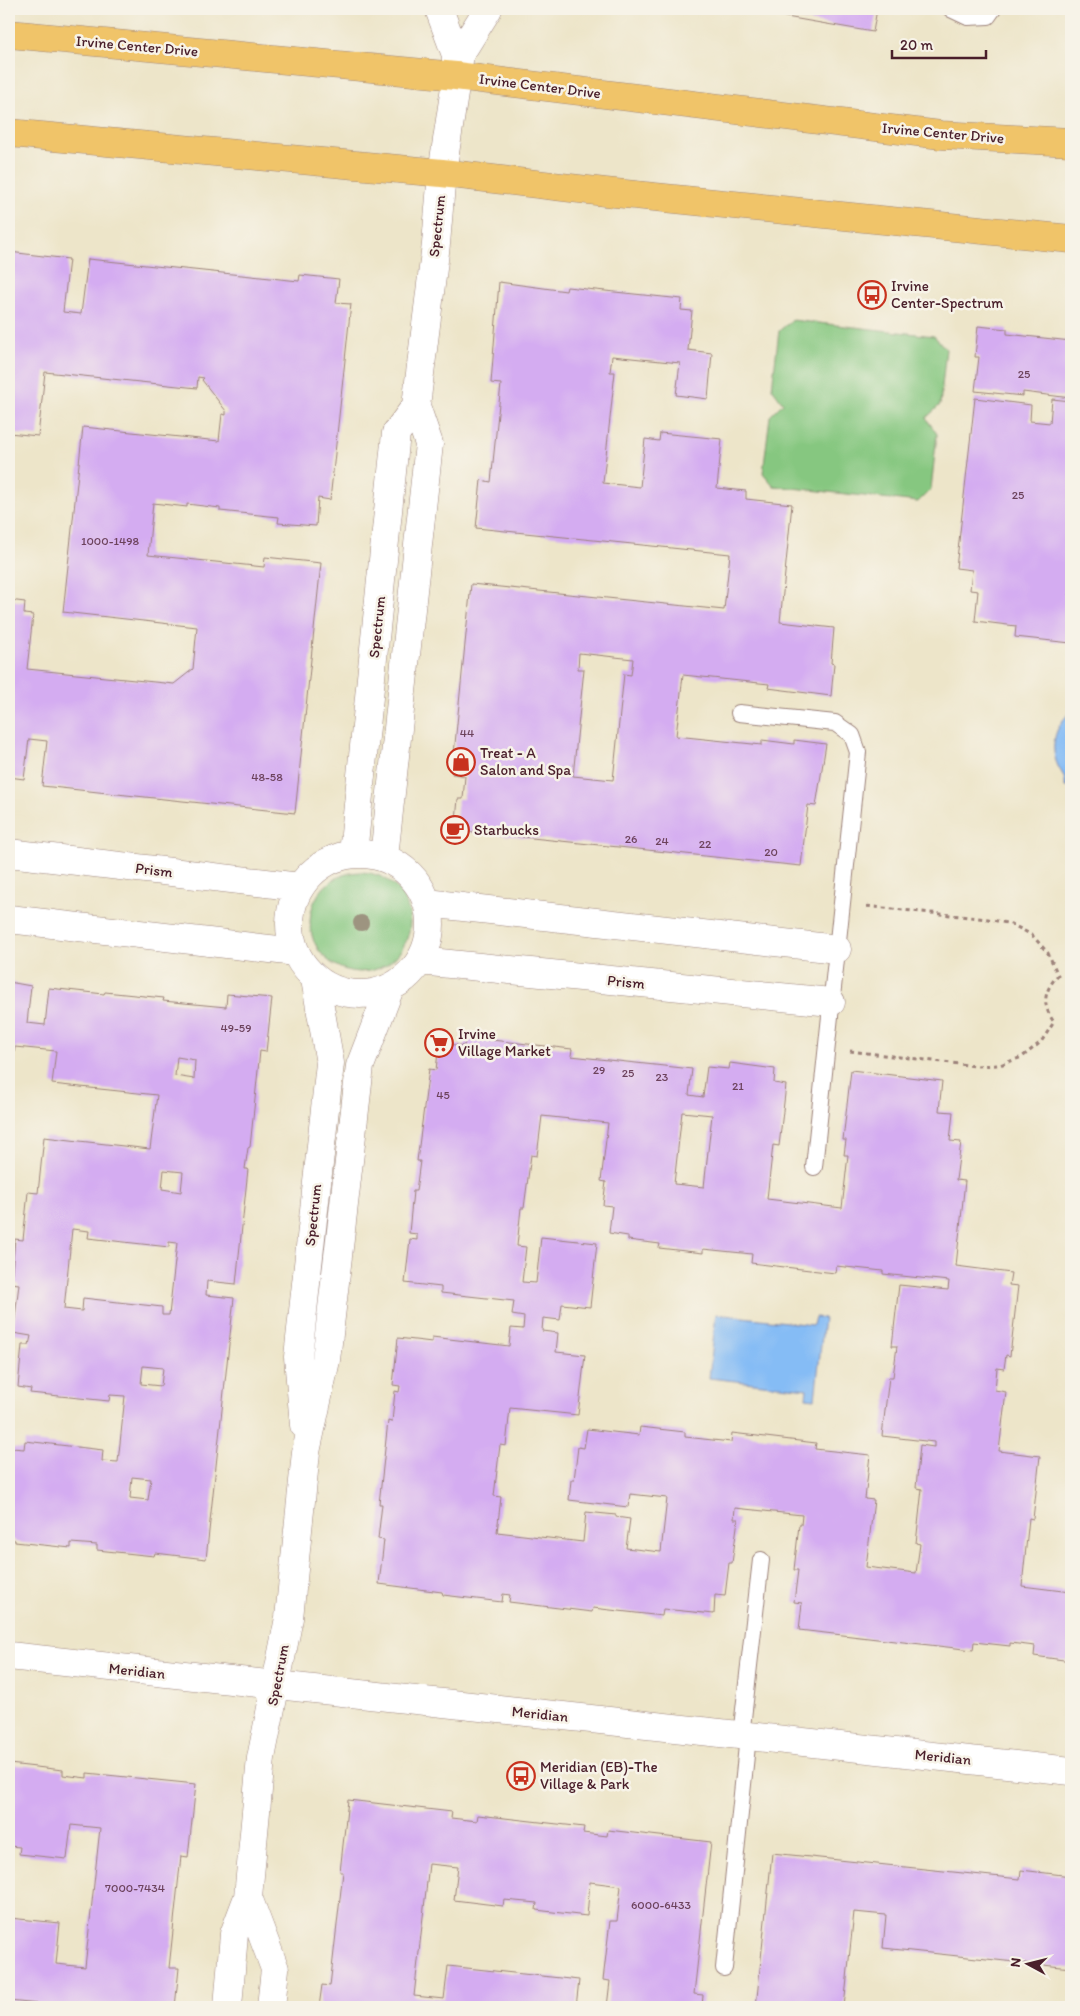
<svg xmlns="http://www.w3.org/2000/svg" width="1080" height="2016" viewBox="0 0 1080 2016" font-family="Itim,sans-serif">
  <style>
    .green { fill: #86c780; stroke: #687356 }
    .water { fill: #85bcf5; stroke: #686e90 }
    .building { fill: #d4acf1; fill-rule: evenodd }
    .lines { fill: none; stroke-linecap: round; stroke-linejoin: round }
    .service-casing { stroke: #9c827a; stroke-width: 18 }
    .minor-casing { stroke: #9c827a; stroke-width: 29 }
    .tertiary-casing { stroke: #9c827a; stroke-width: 29 }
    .primary-casing { stroke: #9c827a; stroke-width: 29 }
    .path { stroke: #9c827a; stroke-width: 3; stroke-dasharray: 4 4; stroke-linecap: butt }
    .service { stroke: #fff; stroke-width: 16 }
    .minor { stroke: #fff; stroke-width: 28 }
    .tertiary { stroke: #fff; stroke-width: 28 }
    .primary { stroke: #f0c469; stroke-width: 28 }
    .tree { fill: #9d9480 }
    .labels { text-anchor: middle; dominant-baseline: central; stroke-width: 5; stroke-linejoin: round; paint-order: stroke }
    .number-label { font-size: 12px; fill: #6c425c }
    .street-label { font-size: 15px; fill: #4a1f2b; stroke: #f7f3e8 }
    .poi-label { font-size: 15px; fill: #4a1f2b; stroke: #f7f3e8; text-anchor: start }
  </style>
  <rect width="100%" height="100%" fill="#f7f3e8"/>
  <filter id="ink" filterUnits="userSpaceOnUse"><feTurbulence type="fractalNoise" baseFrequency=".02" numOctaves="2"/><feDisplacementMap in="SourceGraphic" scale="10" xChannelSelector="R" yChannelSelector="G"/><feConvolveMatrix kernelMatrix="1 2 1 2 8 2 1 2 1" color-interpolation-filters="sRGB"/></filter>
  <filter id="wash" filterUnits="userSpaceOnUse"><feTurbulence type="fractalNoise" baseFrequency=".0096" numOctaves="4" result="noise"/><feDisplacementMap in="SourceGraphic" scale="20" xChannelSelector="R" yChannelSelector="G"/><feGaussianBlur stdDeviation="1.12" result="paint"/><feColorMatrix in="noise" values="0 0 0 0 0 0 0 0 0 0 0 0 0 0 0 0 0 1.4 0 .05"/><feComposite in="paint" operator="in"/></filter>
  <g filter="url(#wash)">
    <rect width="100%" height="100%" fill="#ede5c9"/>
    <path class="green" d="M 792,320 L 934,336 L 946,349 L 940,405 L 926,418 L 937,434 L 931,489 L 918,502 L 774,486 L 763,473 L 770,416 L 783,403 L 772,388 L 779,331 Z
      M310 922a50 50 0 1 1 100 0a50 50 0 1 1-100 0Z"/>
    <path class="water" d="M 1071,712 L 1071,787 L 1065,787 C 1066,777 1062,774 1058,766 C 1049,747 1055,725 1071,712 Z
      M 716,1314 L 813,1325 L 815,1317 L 824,1318 L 815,1399 L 806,1398 L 807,1389 L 709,1378 Z"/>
    <g id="blocks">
      <path class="building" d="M 740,9 L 877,9 L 873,32 Z
        M 9,252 L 69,259 L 63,312 L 81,314 L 88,259 L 299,281 L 300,275 L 339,279 L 336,303 L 351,304 L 330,500 L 318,498 L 316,526 L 278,523 L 279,517 L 220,511 L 220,508 L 187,504 L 187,507 L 153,503 L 148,555 L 264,567 L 265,557 L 321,563 L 295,813 L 42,786 L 47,741 L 29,739 L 24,779 L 9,777 L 9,600 L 25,602 L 24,614 L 33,615 L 27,669 L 174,684 L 193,669 L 197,627 L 63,612 L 83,427 L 219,441 L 222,414 L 226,415 L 226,411 L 202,380 L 204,378 L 198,377 L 197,388 L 45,372 L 38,436 L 9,433 Z
        M 499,282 L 566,291 L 567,287 L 682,299 L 681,310 L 692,311 L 688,350 L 712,353 L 708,399 L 676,395 L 680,363 L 612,356 L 610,372 L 615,372 L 603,483 L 640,487 L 645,439 L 659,441 L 660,433 L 722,439 L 717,488 L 746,491 L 746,499 L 792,504 L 780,622 L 834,628 L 831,663 L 834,664 L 831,696 L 768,688 L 769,684 L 683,675 L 676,736 L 762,745 L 762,740 L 794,744 L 794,740 L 826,744 L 816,806 L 808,805 L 801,866 L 455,830 L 458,799 L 463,799 L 465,776 L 452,774 L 471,584 L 724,610 L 730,554 L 476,528 L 481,480 L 491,482 L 501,384 L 491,383 ZM 579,653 L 633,659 L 631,675 L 624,674 L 613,780 L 573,776 L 584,669 L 578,669 Z
        M 978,326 L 1007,329 L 1007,334 L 1071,341 L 1071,398 L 1023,392 L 1023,396 L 975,391 L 979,357 L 975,357 Z
        M 975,398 L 1031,405 L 1030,421 L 1050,423 L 1052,399 L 1071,401 L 1071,590 L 1069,595 L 1071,595 L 1071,643 L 1015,637 L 1016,626 L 975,621 L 978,591 L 970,590 L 972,570 L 956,568 Z
        M 9,982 L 31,986 L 27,1023 L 45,1025 L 49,988 L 104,994 L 105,992 L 164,998 L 163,1001 L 226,1007 L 227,994 L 272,998 L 266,1052 L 260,1051 L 250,1147 L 248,1148 L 245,1169 L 248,1169 L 236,1284 L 207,1281 L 206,1295 L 234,1298 L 206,1559 L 155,1553 L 154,1556 L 97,1550 L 97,1545 L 71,1543 L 71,1548 L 15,1542 L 15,1540 L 9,1539 L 9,1470 L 12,1448 L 24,1449 L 25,1441 L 103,1450 L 102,1461 L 118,1462 L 125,1396 L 110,1395 L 109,1401 L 30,1393 L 31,1389 L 18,1387 L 22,1345 L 29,1345 L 31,1336 L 13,1333 L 19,1284 L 11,1283 L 15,1239 L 23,1240 L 28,1192 L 38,1193 L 44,1137 L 150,1149 L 157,1095 L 52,1084 L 56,1051 L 15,1047 L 9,1092 ZM 177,1057 L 195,1060 L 194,1079 L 175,1076 ZM 164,1170 L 183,1172 L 181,1192 L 162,1189 ZM 72,1229 L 89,1231 L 88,1238 L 169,1247 L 169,1242 L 177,1243 L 169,1315 L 162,1315 L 162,1307 L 83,1298 L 82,1311 L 64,1309 ZM 143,1366 L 163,1368 L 161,1386 L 141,1384 ZM 132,1477 L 151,1479 L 148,1500 L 130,1498 Z
        M 465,1037 L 572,1049 L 571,1056 L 692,1069 L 689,1095 L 703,1097 L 707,1067 L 729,1069 L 730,1063 L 775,1069 L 774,1083 L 786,1085 L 779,1146 L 773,1145 L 767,1199 L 842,1208 L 848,1155 L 844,1155 L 846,1140 L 843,1140 L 851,1070 L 942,1081 L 939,1111 L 953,1112 L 950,1141 L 961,1142 L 956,1180 L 965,1181 L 956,1266 L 1011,1273 L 1009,1285 L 1018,1286 L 1010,1356 L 1006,1355 L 1004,1369 L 997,1368 L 995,1390 L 1006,1392 L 999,1451 L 1040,1456 L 1033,1519 L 1029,1518 L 1022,1586 L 1071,1592 L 1071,1661 L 1034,1656 L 1035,1646 L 1010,1643 L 1010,1646 L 974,1642 L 973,1650 L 799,1630 L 802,1603 L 794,1602 L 798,1570 L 794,1570 L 799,1525 L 801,1525 L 802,1515 L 735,1508 L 734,1519 L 738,1519 L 732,1563 L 729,1563 L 725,1596 L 715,1595 L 714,1614 L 663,1609 L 662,1616 L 593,1608 L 592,1612 L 509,1602 L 510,1595 L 503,1594 L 502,1602 L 443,1595 L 442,1592 L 379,1584 L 384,1540 L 378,1539 L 382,1504 L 379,1504 L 388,1421 L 392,1422 L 395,1391 L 399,1392 L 400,1386 L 393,1385 L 398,1338 L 432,1342 L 432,1337 L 509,1346 L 511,1328 L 523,1329 L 524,1317 L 512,1315 L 514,1301 L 441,1293 L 441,1287 L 405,1283 L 410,1239 L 417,1240 L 417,1234 L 409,1233 L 413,1191 L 416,1191 L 420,1161 L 417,1161 L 429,1069 L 436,1070 L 439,1043 L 464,1046 ZM 682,1112 L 712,1115 L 704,1187 L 674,1184 ZM 542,1116 L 608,1123 L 601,1181 L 606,1182 L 603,1205 L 612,1206 L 609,1233 L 628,1236 L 628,1240 L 660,1244 L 659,1248 L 703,1253 L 703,1249 L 752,1254 L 751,1263 L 835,1273 L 836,1266 L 883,1271 L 883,1274 L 949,1281 L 948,1290 L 899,1285 L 892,1346 L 897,1346 L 893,1377 L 889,1377 L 882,1436 L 934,1442 L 934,1447 L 920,1445 L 916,1488 L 922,1489 L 916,1543 L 920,1544 L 916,1573 L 866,1567 L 874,1500 L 865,1499 L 870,1455 L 815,1449 L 816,1443 L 732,1433 L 731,1442 L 685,1437 L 685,1432 L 640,1427 L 639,1435 L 587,1429 L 584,1448 L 578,1447 L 574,1480 L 571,1480 L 569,1500 L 628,1507 L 630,1494 L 667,1498 L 661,1552 L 626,1548 L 630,1519 L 616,1517 L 616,1515 L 586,1512 L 583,1542 L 497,1532 L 501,1497 L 494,1496 L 500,1445 L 506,1446 L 510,1408 L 578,1415 L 585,1355 L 556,1352 L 558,1333 L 542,1331 L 543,1318 L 560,1320 L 562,1304 L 590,1307 L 597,1243 L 541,1237 L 536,1283 L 522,1282 L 526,1247 L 517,1246 L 521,1208 L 524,1208 L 531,1155 L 537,1156 Z
        M 9,1764 L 63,1770 L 63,1775 L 87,1778 L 87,1773 L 196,1784 L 188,1857 L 181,1856 L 169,1968 L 179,1968 L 175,2007 L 68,2007 L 9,2001 L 9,1918 L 60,1923 L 56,1964 L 85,1967 L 100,1828 L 71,1825 L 67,1859 L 19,1854 L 20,1847 L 9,1846 Z
        M 348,1800 L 452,1812 L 451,1818 L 477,1821 L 478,1815 L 584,1827 L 583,1833 L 607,1836 L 608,1830 L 711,1842 L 694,1994 L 703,1995 L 702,2007 L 607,2007 L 610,1981 L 603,1980 L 610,1921 L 617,1921 L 621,1886 L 590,1882 L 587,1916 L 536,1910 L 537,1903 L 504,1900 L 503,1906 L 454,1900 L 458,1867 L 429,1864 L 414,1996 L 444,1999 L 448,1966 L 579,1980 L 576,2007 L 319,2007 L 322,1985 L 330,1986 L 343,1872 L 340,1872 Z
        M 772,1853 L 1020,1879 L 1021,1870 L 1071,1876 L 1071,1968 L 883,1948 L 886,1915 L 854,1912 L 844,2007 L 756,2007 Z"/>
    </g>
  </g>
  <g filter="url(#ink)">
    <use href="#blocks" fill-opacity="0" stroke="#9c827a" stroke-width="1"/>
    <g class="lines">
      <defs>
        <path id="service" d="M 951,9 L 968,17 L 988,16 L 993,9
          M 739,713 L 835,723 L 852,735 L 858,752 L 814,1167
          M 741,1736 L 761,1560
          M 724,1968 L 748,1736"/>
        <path id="minor" d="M 9,853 L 300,887
          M290 924a70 70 0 1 1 140 0a70 70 0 1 1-140 0Z
          M 353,854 L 396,433 L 416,406
          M 384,857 L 429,444 L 416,406 L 436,244 L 442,173
          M 427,903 L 837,949
          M 9,919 L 296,952
          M 420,961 L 831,1002
          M 304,1425 L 298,1357 L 330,1063 L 315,979
          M 248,1897 L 275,1969 L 271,2007
          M 228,2007 L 234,1934 L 248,1897 L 261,1758 L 289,1618 L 306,1452 L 326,1360 L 360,1066 L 390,988"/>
        <path id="tertiary" d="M 439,9 L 456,55 L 456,72
          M 442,173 L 460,54 L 488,9
          M 9,1656 L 1071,1771"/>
        <path id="primary" d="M 9,34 L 456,76 L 941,135 L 1071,142
          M 9,133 L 442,173 L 605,192 L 1071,239"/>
      </defs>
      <use href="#service" class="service-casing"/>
      <use href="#minor" class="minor-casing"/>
      <use href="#tertiary" class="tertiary-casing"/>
      <use href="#primary" class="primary-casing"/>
      <path class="path" d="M 850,1051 L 976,1066 L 1000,1065 L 1022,1057 L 1041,1042 L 1054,1022 C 1041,1004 1044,991 1058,975 L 1048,953 L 1032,935 L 1011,924 L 988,919 L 865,906"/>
      <use href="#service" class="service"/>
      <use href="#minor" class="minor"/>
      <use href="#tertiary" class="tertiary"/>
      <use href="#primary" class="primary"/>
    </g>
    <circle class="tree" cx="361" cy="923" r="8"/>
  </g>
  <defs>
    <symbol id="bus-ring" viewBox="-11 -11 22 22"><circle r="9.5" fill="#f7f3e8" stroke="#c8321e" stroke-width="1.5"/><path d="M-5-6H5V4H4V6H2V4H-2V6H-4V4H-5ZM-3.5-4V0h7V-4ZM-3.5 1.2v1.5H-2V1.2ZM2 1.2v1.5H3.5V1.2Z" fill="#c8321e"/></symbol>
    <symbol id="shop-ring" viewBox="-11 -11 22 22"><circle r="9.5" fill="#f7f3e8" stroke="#c8321e" stroke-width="1.5"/><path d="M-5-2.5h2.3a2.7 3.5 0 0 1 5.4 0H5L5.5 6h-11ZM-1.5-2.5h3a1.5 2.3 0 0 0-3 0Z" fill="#c8321e"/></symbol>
    <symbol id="cafe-ring" viewBox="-11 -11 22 22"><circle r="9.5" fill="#f7f3e8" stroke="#c8321e" stroke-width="1.5"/><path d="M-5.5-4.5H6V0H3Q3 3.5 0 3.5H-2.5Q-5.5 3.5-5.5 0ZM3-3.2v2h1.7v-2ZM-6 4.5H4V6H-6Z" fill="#c8321e"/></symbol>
    <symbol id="supermarket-ring" viewBox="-11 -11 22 22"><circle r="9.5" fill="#f7f3e8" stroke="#c8321e" stroke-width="1.5"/><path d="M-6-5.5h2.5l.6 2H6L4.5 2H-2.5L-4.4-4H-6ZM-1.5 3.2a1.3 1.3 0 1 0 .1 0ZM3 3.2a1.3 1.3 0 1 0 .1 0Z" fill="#c8321e"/></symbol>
  </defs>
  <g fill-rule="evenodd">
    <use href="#bus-ring" x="856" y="279" width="32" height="32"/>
    <use href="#shop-ring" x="445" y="746" width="32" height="32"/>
    <use href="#cafe-ring" x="439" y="814" width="32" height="32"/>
    <use href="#supermarket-ring" x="423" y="1027" width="32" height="32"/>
    <use href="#bus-ring" x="505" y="1760" width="32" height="32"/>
  </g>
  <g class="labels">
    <g class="number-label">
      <text x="1024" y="374">25</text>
      <text x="1018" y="495">25</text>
      <text x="110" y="541">1000-1498</text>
      <text x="467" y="733">44</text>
      <text x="267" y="777">48-58</text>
      <text x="631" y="839">26</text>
      <text x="662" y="841">24</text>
      <text x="705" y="844">22</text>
      <text x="771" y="852">20</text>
      <text x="236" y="1028">49-59</text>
      <text x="599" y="1070">29</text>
      <text x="628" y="1073">25</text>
      <text x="662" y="1077">23</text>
      <text x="738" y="1086">21</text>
      <text x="443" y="1095">45</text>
      <text x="135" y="1888">7000-7434</text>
      <text x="661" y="1905">6000-6433</text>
    </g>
    <g class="street-label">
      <text transform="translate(137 46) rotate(5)">Irvine Center Drive</text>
      <text transform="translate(540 86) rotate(7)">Irvine Center Drive</text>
      <text transform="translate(943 133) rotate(5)">Irvine Center Drive</text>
      <text transform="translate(437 226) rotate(-84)">Spectrum</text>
      <text transform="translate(377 627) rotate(-84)">Spectrum</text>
      <text transform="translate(154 870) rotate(7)">Prism</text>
      <text transform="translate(626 982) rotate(6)">Prism</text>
      <text transform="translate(313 1215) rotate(-84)">Spectrum</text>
      <text transform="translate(137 1671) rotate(6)">Meridian</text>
      <text transform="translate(278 1675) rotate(-79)">Spectrum</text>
      <text transform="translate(540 1714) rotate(6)">Meridian</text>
      <text transform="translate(943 1757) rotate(6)">Meridian</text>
    </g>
    <g class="poi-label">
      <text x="891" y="286">Irvine<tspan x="891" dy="17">Center-Spectrum</tspan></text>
      <text x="480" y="753">Treat - A<tspan x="480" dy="17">Salon and Spa</tspan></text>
      <text x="474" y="830">Starbucks</text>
      <text x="458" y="1034">Irvine<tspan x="458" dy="17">Village Market</tspan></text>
      <text x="540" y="1767">Meridian (EB)-The<tspan x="540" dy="17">Village &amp; Park</tspan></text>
    </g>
  </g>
  <rect width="1080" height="2016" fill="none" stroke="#f7f3e8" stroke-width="30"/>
  <g transform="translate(1028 1964) rotate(277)" stroke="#f7f3e8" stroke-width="4" paint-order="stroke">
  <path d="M0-4L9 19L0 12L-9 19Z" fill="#4a1f2b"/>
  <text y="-8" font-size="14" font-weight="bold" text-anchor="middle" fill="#4a1f2b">N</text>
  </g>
  <path d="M892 50v8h94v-8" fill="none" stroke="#4a1f2b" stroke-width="2.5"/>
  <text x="900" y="50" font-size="15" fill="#4a1f2b" stroke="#f7f3e8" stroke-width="4" paint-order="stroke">20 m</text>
</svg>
